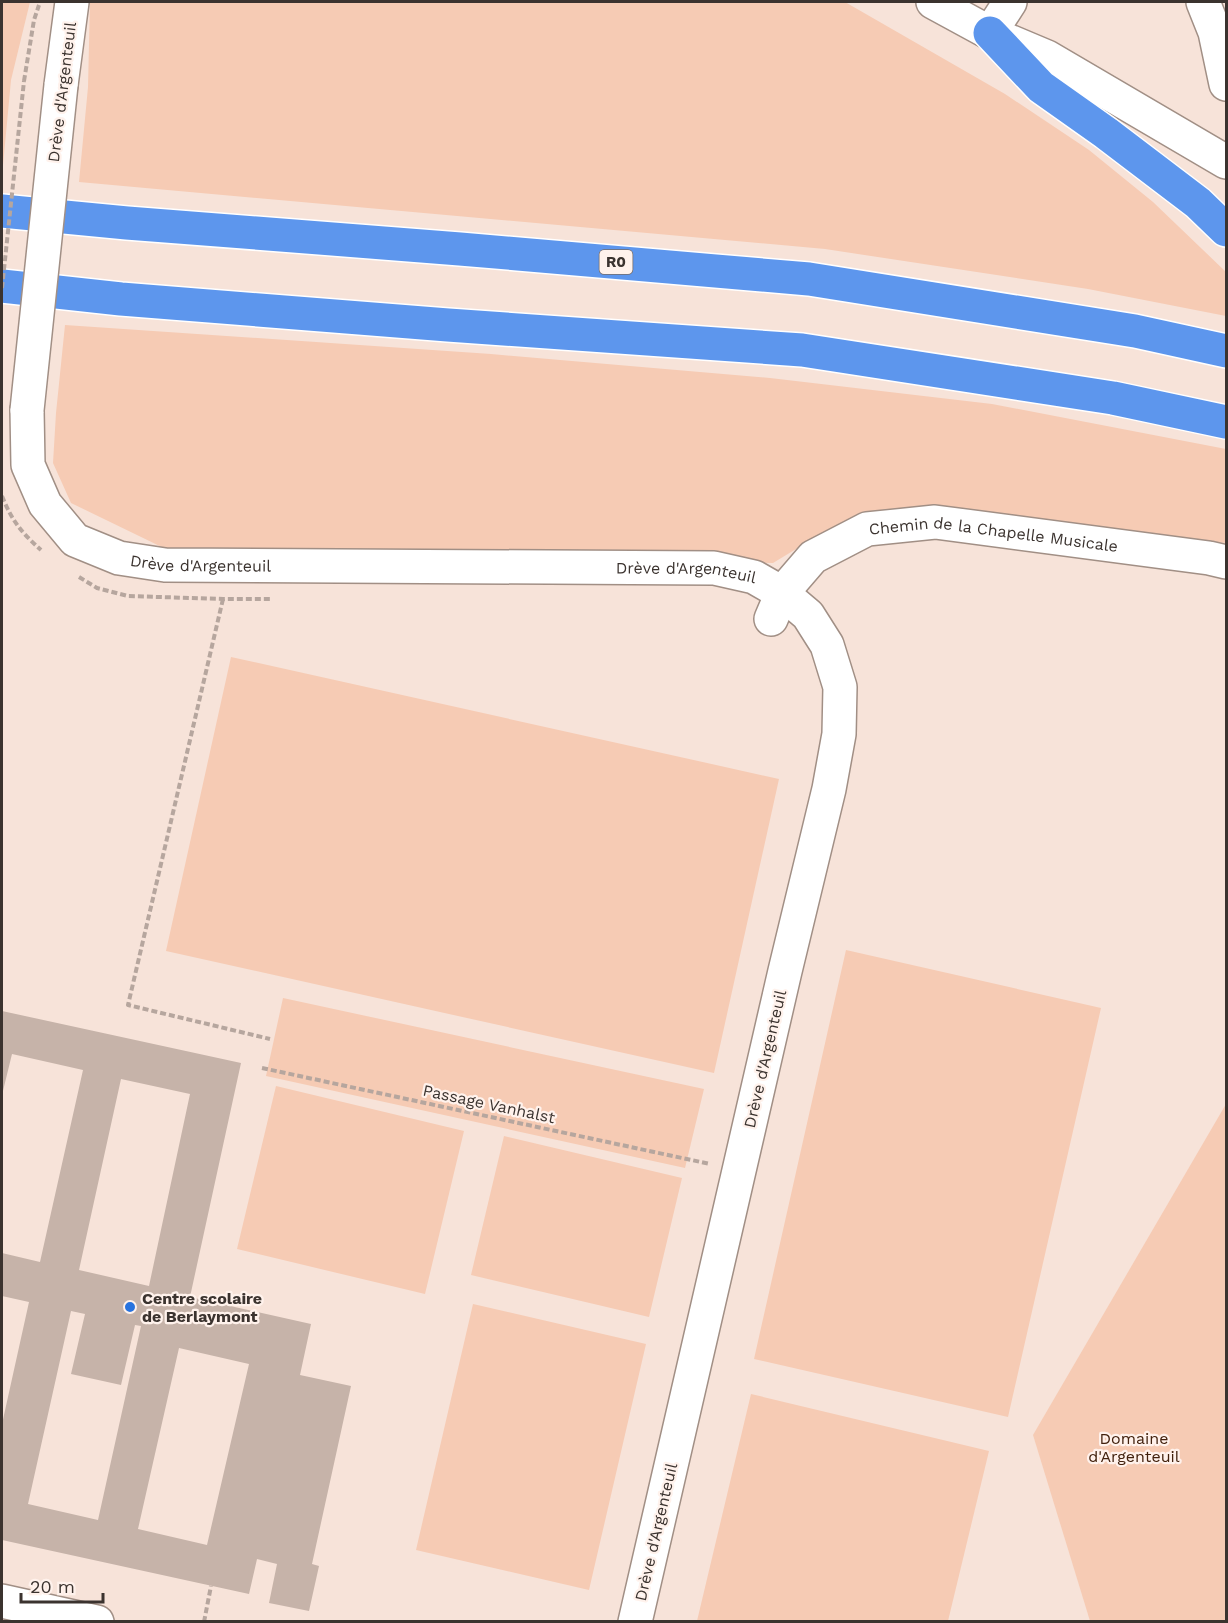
<svg xmlns="http://www.w3.org/2000/svg" width="1228" height="1623" viewBox="0 0 1228 1623" font-family="'Work Sans',sans-serif">
<style>
.green{fill:#f6cbb4}
.building{fill:#c6b3a9;fill-rule:evenodd}
.lines{fill:none;stroke-linecap:round;stroke-linejoin:round}
.minor-casing{stroke:#a18f85;stroke-width:36}
.highway-casing{stroke:#fff;stroke-width:36}
.path{stroke:#b6a69e;stroke-width:4;stroke-dasharray:6 3;stroke-linecap:butt}
.minor{stroke:#fff;stroke-width:33}
.highway{stroke:#5d96ed;stroke-width:33}
.minor-bridge-casing{stroke:#a18f85;stroke-width:36;stroke-linecap:butt}
.path-bridge{stroke:#b6a69e;stroke-width:4;stroke-dasharray:6 3;stroke-linecap:butt}
.minor-bridge{stroke:#fff;stroke-width:33}
.poi-dot{fill:#2873de;stroke:#fff2ec;stroke-width:2}
.labels{text-anchor:middle;dominant-baseline:central;stroke-width:4.5;stroke-linejoin:round;paint-order:stroke}
.shield{fill:#fff2ec;stroke:#766c68;stroke-width:1.5}
.shield-label{font-size:15px;font-weight:bold;fill:#3b332f}
.street-label{font-size:16px;fill:#3b332f;stroke:#fff2ec}
.poi-label{font-size:16px;font-weight:bold;fill:#3b332f;stroke:#fff2ec;text-anchor:start}
.park-label{font-size:16px;fill:#42210d;stroke:#fff2ec}
</style>
<rect width="100%" height="100%" fill="#f7e3d9"/>
<g class="green">
<polygon points="2,2 30,2 11,80 2,176"/>
<polygon points="90,2 845,2 1005,94 1089,150 1153,202 1226,272 1226,316 1088,289 825,249 79,182 88,87"/>
<polygon points="65,325 491,354 770,378 992,404 1226,449 1226,543 911,508 846,525 801,546 773,563 172,552 71,503 53,463 56,413"/>
<polygon points="231,657 779,779 714,1073 166,951"/>
<polygon points="846,950 1101,1008 1008,1417 754,1359"/>
<polygon points="283,998 704,1089 685,1168 266,1076"/>
<polygon points="276,1086 464,1131 425,1294 237,1249"/>
<polygon points="1226,1104 1226,1621 1090,1621 1033,1435"/>
<polygon points="504,1136 682,1178 649,1317 471,1275"/>
<polygon points="473,1304 646,1344 589,1590 416,1550"/>
<polygon points="751,1394 989,1451 948,1621 697,1621"/>
</g>
<path class="building" d="M2 1011 241 1063 190 1297 311 1324 300 1375 351 1386 312 1564 319 1566 309 1611 269 1603 277 1564 257 1559 249 1594 2 1540V1424L29 1302 2 1296V1253L40 1262 83 1070 12 1054 2 1095ZM121 1079 190 1094 149 1286 79 1270ZM71 1311 85 1314 71 1374 121 1385 135 1325 141 1326 98 1520 28 1504ZM179 1348 249 1364 207 1545 138 1529Z"/>
<g class="lines">
<defs>
<g id="minor">
<polyline points="933,2 990,33 1047,57 1226,162"/>
<polyline points="1203,2 1215,32 1226,84"/>
<polyline points="990,33 1010,2"/>
<polyline points="61,85 72,2"/>
<path id="s1" d="M27 410 28 465 45 504 75 540 119 558 165 565 714 568 754 577 782 593 808 615 827 645 840 687 839 734 829 789 785 971 635 1622"/>
<path id="s2" d="M771 619 782 593 813 557 867 529 935 522 1209 558 1226 562"/>
<polyline points="2,1601 97,1622"/>
</g>
<g id="highway">
<polyline points="990,33 1041,87 1106,133 1198,203 1226,230"/>
<polyline points="2,211 127,223 460,249 809,279 1135,331 1226,351"/>
<polyline points="2,286 121,299 448,325 802,350 1113,398 1226,422"/>
</g>
</defs>
<use href="#minor" class="minor-casing"/>
<use href="#highway" class="highway-casing"/>
<g class="path">
<polyline points="24,81 34,20 39,5"/>
<path d="M2 496C12 521 21 532 41 550"/>
<polyline points="79,577 97,588 128,596 223,599 271,599"/>
<polyline points="223,599 128,1005 270,1039"/>
<polyline points="262,1068 710,1164"/>
<polyline points="204,1622 211,1586"/>
</g>
<use href="#minor" class="minor"/>
<use href="#highway" class="highway"/>
<defs>
<polyline id="minor-bridge" points="27,410 61,85"/>
</defs>
<use href="#minor-bridge" class="minor-bridge-casing"/>
<polyline class="path-bridge" points="2,288 24,81"/>
<use href="#minor-bridge" class="minor-bridge"/>
</g>
<circle class="poi-dot" cx="130" cy="1307" r="6"/>
<g class="labels">
<rect class="shield" x="599.5" y="250" width="33" height="24" rx="4.5"/>
<g class="shield-label">
<text x="616" y="262">R0</text>
</g>
<g class="street-label">
<text transform="translate(62 92) rotate(-83)">Drève d'Argenteuil</text>
<text stroke="none"><textPath href="#s2" startOffset="264">Chemin de la Chapelle Musicale</textPath></text>
<text stroke="none"><textPath href="#s1" startOffset="274">Drève d'Argenteuil</textPath></text>
<text stroke="none"><textPath href="#s1" startOffset="760">Drève d'Argenteuil</textPath></text>
<text transform="translate(765 1059) rotate(-77)">Drève d'Argenteuil</text>
<text transform="translate(489 1104) rotate(12)">Passage Vanhalst</text>
<text transform="translate(656 1532) rotate(-77)">Drève d'Argenteuil</text>
</g>
<g class="poi-label">
<text x="142" y="1298">Centre scolaire<tspan x="142" dy="18">de Berlaymont</tspan></text>
</g>
<g class="park-label">
<text x="1134" y="1438">Domaine<tspan x="1134" dy="18">d'Argenteuil</tspan></text>
</g>
</g>
<rect width="1228" height="1623" fill="none" stroke="#3b332f" stroke-width="6"/>
<path d="M21 1593v9h82v-9" fill="none" stroke="#3b332f" stroke-width="3"/>
<text x="30" y="1593" font-size="18" fill="#3b332f" stroke="#fff2ec" stroke-width="4.5" paint-order="stroke">20 m</text>
</svg>
